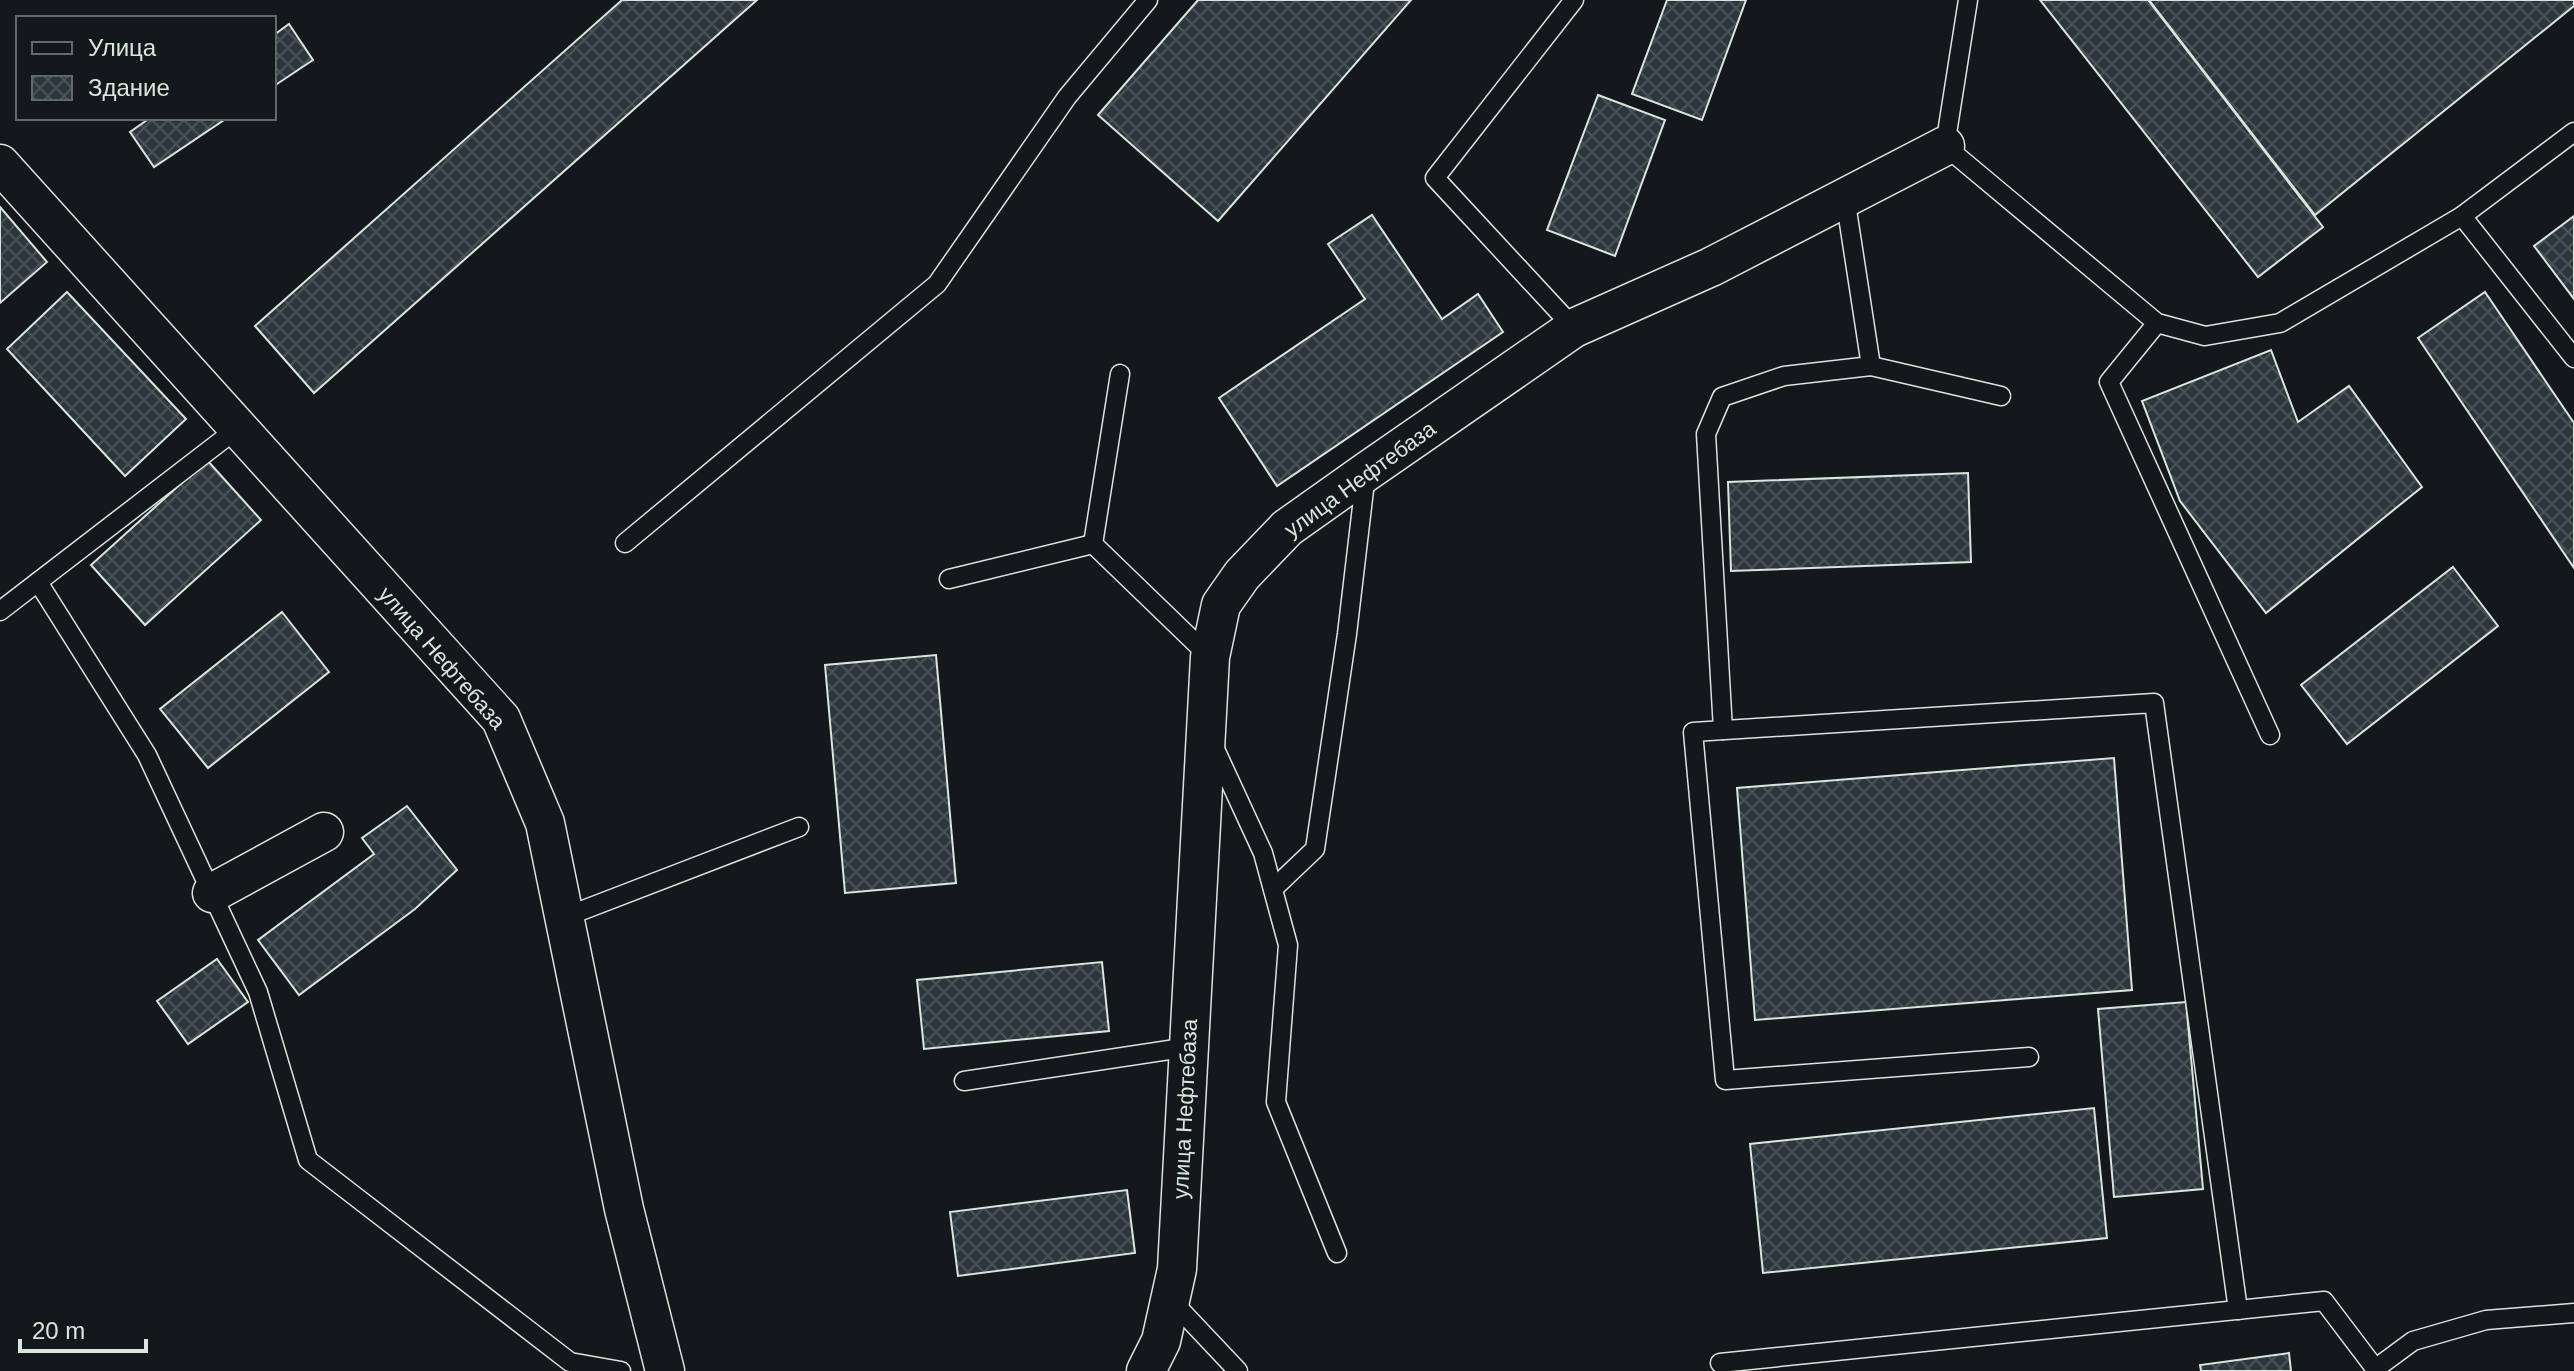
<svg xmlns="http://www.w3.org/2000/svg" width="2574" height="1371" viewBox="0 0 2574 1371" font-family="Helvetica,sans-serif">
<style>
.building{fill:url(#building-cross-hatch);stroke:#d8e6dc;stroke-width:2}
.lines{fill:none;stroke-linecap:round;stroke-linejoin:round}
.lane-casing{stroke:#d8e6dc;stroke-width:21}
.street-casing{stroke:#d8e6dc;stroke-width:41}
.lane{stroke:#14181c;stroke-width:18}
.street{stroke:#14181c;stroke-width:38}
.labels{text-anchor:middle;dominant-baseline:central;stroke-width:6;stroke-linejoin:round;paint-order:stroke}
.street-label{font-size:22px;fill:#d8e6dc;stroke:#14181c}
</style>
<defs>
<pattern id="building-cross-hatch" width="8" height="8" patternUnits="userSpaceOnUse" patternTransform="scale(2)"><rect width="8" height="8" fill="#2c363c"/><path d="M0 0l8 8M0 8l8-8" fill="none" stroke="#4a5358"/></pattern>
</defs>
<rect width="100%" height="100%" fill="#14181c"/>
<g class="building">
<polygon points="622,0 757,0 314,393 255,326"/>
<polygon points="1198,0 1411,0 1218,221 1098,115"/>
<polygon points="1667,0 1746,0 1702,120 1632,94"/>
<polygon points="2040,0 2148,0 2323,227 2258,277"/>
<polygon points="2149,0 2574,0 2574,6 2315,215"/>
<polygon points="289,24 313,60 274,86 274,35"/>
<polygon points="1598,95 1665,120 1615,256 1547,230"/>
<polygon points="150,118 227,118 154,167 130,132"/>
<polygon points="0,207 47,262 0,303"/>
<polygon points="1372,215 1442,319 1478,294 1503,332 1277,486 1219,398 1365,299 1328,244"/>
<polygon points="2574,216 2574,299 2534,246"/>
<polygon points="67,292 186,419 125,476 7,349"/>
<polygon points="2485,292 2574,423 2574,568 2418,338"/>
<polygon points="2271,350 2298,422 2349,386 2422,487 2266,613 2180,501 2142,401"/>
<polygon points="207,460 261,520 145,625 91,565"/>
<polygon points="1968,473 1971,562 1731,571 1728,482"/>
<polygon points="2453,567 2498,626 2347,744 2301,685"/>
<polygon points="282,612 329,672 208,768 160,709"/>
<polygon points="936,655 956,883 845,893 825,665"/>
<polygon points="2114,758 2132,990 1755,1020 1737,788"/>
<polygon points="407,806 457,870 415,909 299,995 258,940 374,854 362,838"/>
<polygon points="217,959 248,1002 188,1044 157,1001"/>
<polygon points="1102,962 1109,1031 924,1049 917,980"/>
<polygon points="2186,1002 2203,1189 2114,1197 2098,1009"/>
<polygon points="2094,1108 2107,1238 1763,1273 1750,1144"/>
<polygon points="1127,1190 1135,1253 958,1276 950,1212"/>
<polygon points="2289,1353 2291,1371 2201,1371 2200,1365"/>
</g>
<g class="lines">
<defs>
<g id="lane">
<polyline points="1574,0 1435,178 1574,328"/>
<polyline points="1968,0 1945,146 2157,323 2205,336 2280,323 2462,216 2574,358"/>
<polyline points="2462,216 2574,132"/>
<polyline points="2157,323 2109,382 2270,735"/>
<polyline points="1871,366 2001,396"/>
<polyline points="625,543 937,284 1067,97 1148,0"/>
<polyline points="1093,544 1120,374"/>
<polyline points="949,579 1093,544 1210,657"/>
<polyline points="38,582 147,755 258,992 308,1160 570,1362 621,1371"/>
<polyline points="0,611 238,428"/>
<polyline points="1723,730 1706,434 1722,397 1784,376 1871,366 1845,197"/>
<polyline points="1214,747 1263,853 1288,945 1276,1102 1337,1253"/>
<polyline points="1273,889 1315,849 1347,634 1366,473"/>
<polyline points="565,917 799,827"/>
<polyline points="2029,1057 1725,1080 1693,732 2154,703 2238,1310"/>
<polyline points="964,1081 1189,1047"/>
<polyline points="1171,1300 1238,1371"/>
<polyline points="1720,1363 2324,1301 2377,1371"/>
<polyline points="2375,1369 2413,1341 2486,1320 2574,1313"/>
</g>
<g id="street">
<polyline points="0,164 501,719 545,823 624,1209 665,1371"/>
<polyline points="212,893 324,832"/>
<polyline points="1146,1371 1161,1341 1177,1269 1210,657 1221,605 1242,575 1287,528 1366,472 1574,328 1711,267 1945,146"/>
</g>
</defs>
<use href="#lane" class="lane-casing"/>
<use href="#street" class="street-casing"/>
<use href="#lane" class="lane"/>
<use href="#street" class="street"/>
</g>
<g class="labels">
<g class="street-label">
<text transform="translate(1360 479) rotate(-36)">улица Нефтебаза</text>
<text transform="translate(442 658) rotate(49)">улица Нефтебаза</text>
<text transform="translate(1185 1109) rotate(-87)">улица Нефтебаза</text>
</g>
</g>
<rect x="16" y="16" width="260" height="104" fill="#14181c" stroke="#626a69" stroke-width="2"/>
<rect x="32" y="42" width="40" height="12" fill="#14181c" stroke="#626a69" stroke-width="2"/>
<text x="88" y="56" font-size="24" fill="#d8e6dc">Улица</text>
<rect x="32" y="76" width="40" height="24" fill="url(#building-cross-hatch)" stroke="#626a69" stroke-width="2"/>
<text x="88" y="96" font-size="24" fill="#d8e6dc">Здание</text>
<path d="M20 1339v12h126v-12" fill="none" stroke="#d8e6dc" stroke-width="4"/>
<text x="32" y="1339" font-size="24" fill="#d8e6dc" stroke="#14181c" stroke-width="6" paint-order="stroke">20 m</text>
</svg>
